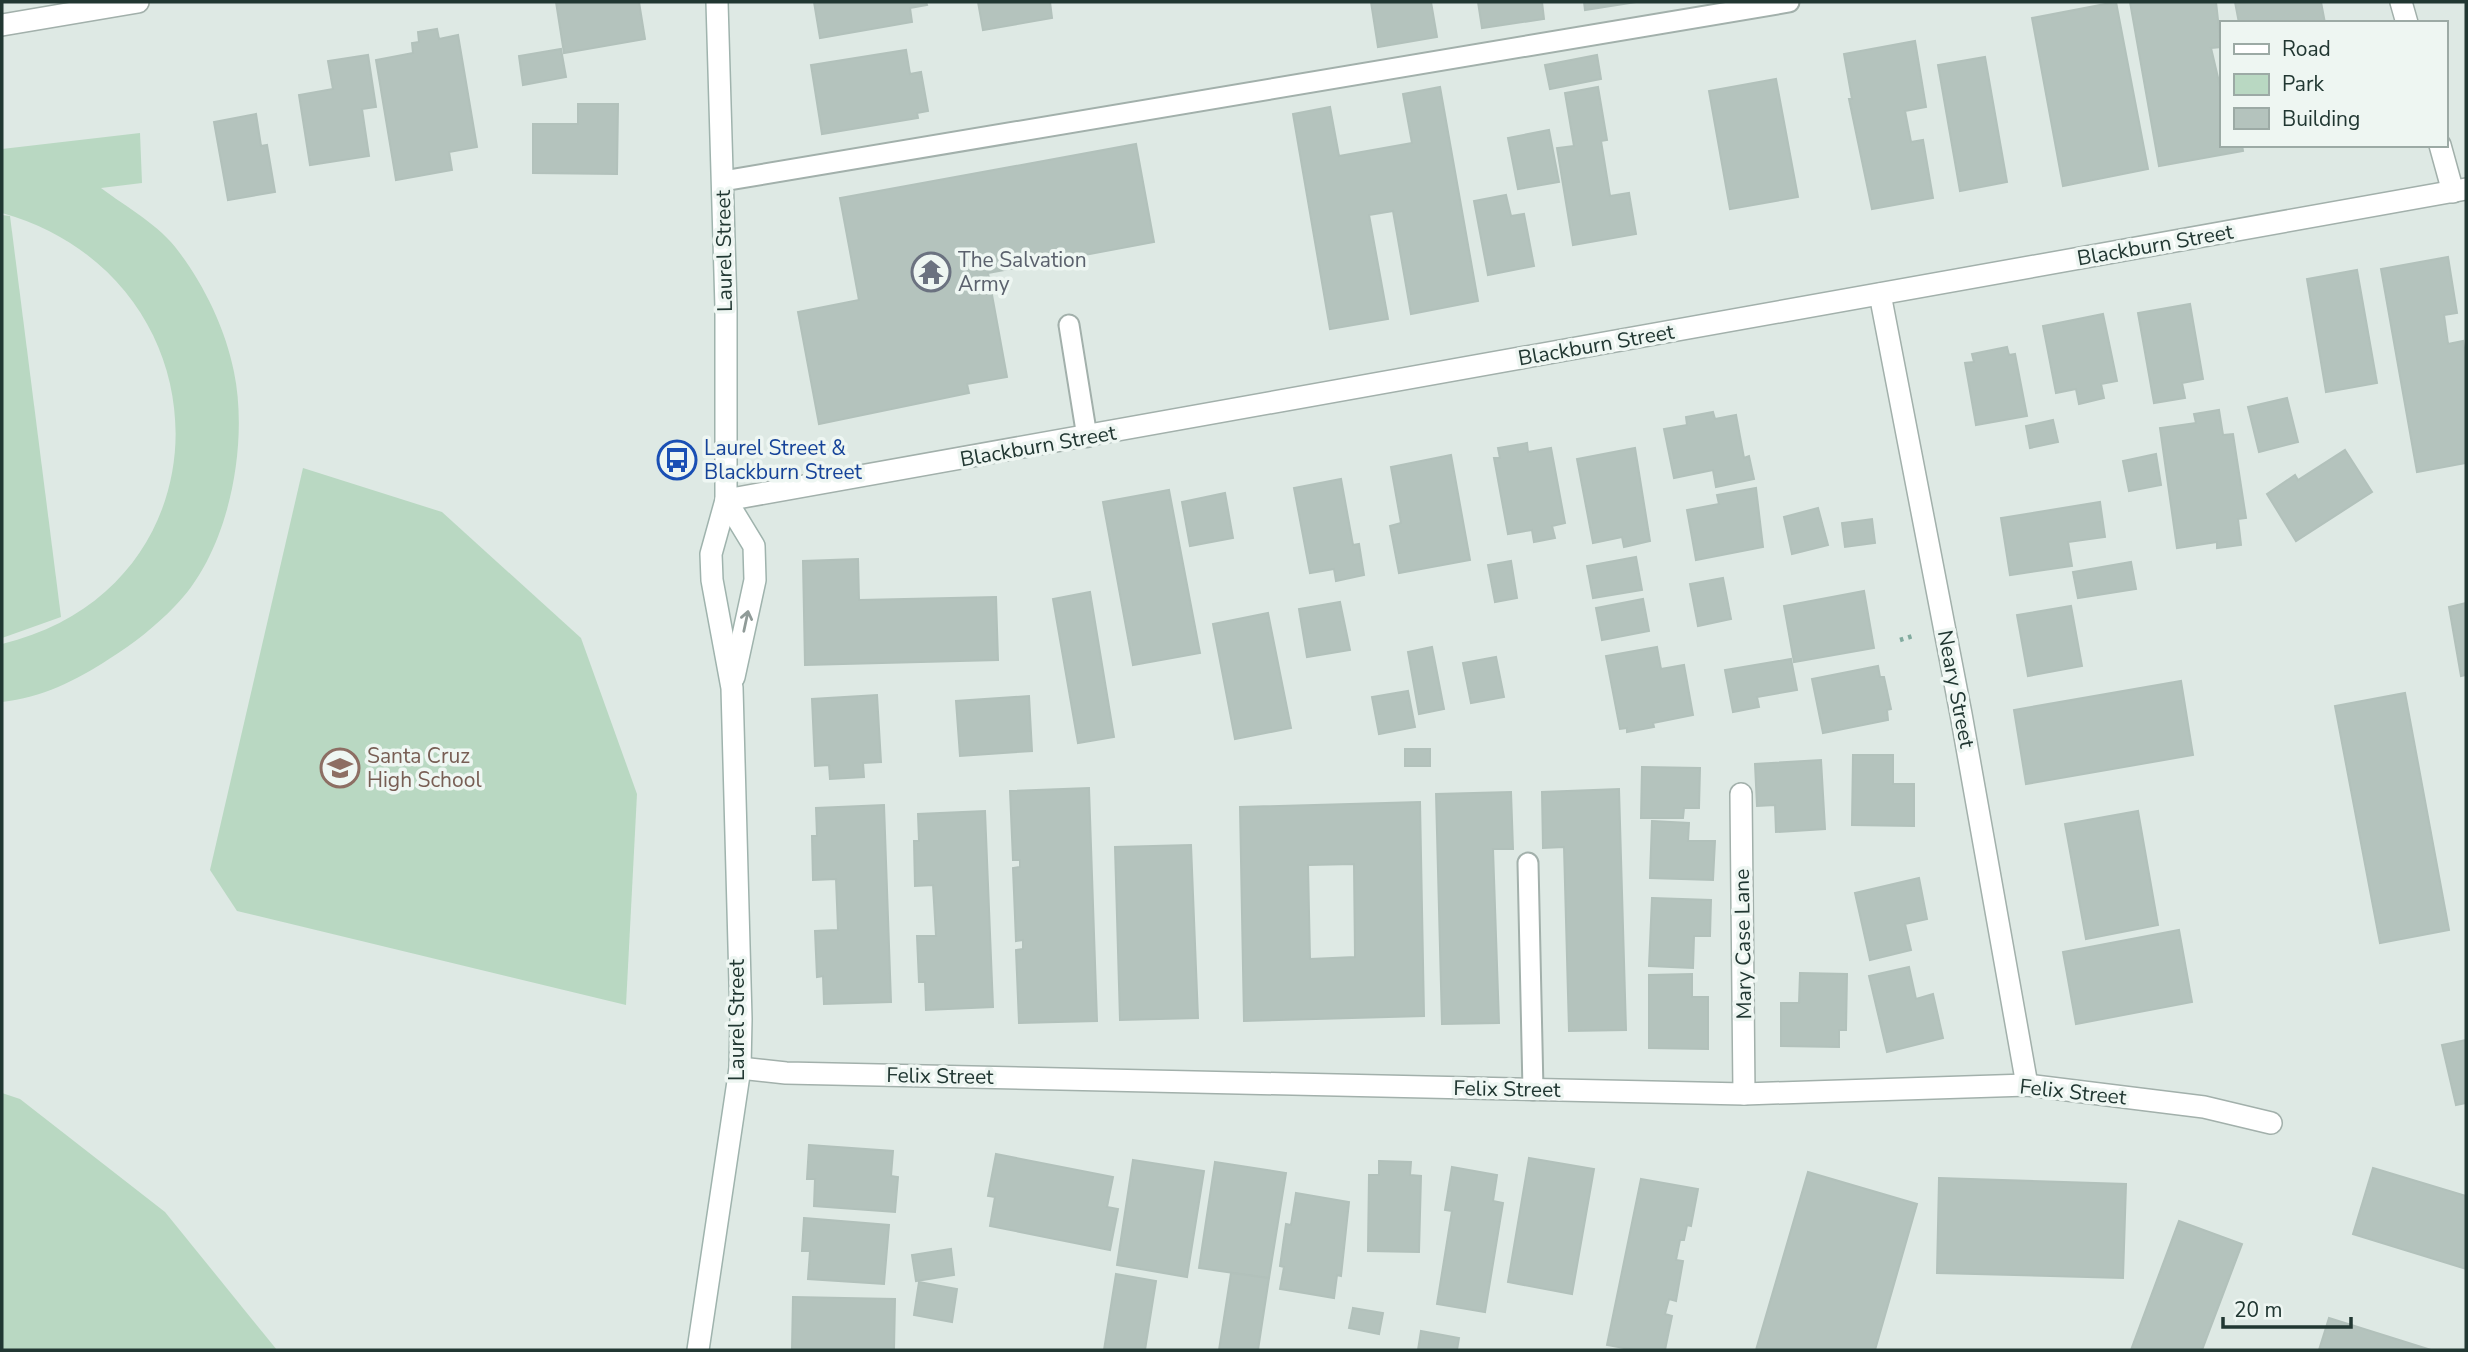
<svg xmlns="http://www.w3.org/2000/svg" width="2468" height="1352" viewBox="0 0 2468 1352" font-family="'Nunito Sans',sans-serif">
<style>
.green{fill:#b9d8c2}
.building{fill:#b4c3bd;stroke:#b2c1bb;stroke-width:2;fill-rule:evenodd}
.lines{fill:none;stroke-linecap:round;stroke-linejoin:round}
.lane-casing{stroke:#a2b0ab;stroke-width:23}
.street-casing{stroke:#a2b0ab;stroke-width:24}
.secondary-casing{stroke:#9fb3ad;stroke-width:24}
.path{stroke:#81aa9e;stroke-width:4.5;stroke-dasharray:3.5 5;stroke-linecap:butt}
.lane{stroke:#fff;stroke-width:19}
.street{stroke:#fff;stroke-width:21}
.secondary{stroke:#fff;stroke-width:21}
.oneway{stroke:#909b98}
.labels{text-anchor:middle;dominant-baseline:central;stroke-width:7;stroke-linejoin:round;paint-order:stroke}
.street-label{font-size:21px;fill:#213732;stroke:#eef6f2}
.worship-label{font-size:21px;fill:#5b616d;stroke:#eef6f2;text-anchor:start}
.transit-label{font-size:21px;fill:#164399;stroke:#eef6f2;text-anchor:start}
.education-label{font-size:21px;fill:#785e54;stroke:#eef6f2;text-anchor:start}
</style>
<rect width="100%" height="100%" fill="#dee9e4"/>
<g class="green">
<path d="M140 133 142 183 101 188C126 207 160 225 179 252 204 285 226 330 234 372 249 445 229 552 175 606 156 626 133 644 109 659 77 680 41 698 2 702V644C237 587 230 277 2 213V149Z"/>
<polygon points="2,215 10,216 61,617 2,638"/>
<polygon points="303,468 442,512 581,638 637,794 626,1005 237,911 210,870"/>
<polygon points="2,1093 20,1099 165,1212 277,1350 2,1350"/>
</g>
<g class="building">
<polygon points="556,2 639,2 645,39 564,53"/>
<polygon points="814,2 926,2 927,5 910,8 912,22 820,38"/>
<polygon points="978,2 1050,2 1052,18 983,30"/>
<polygon points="1371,2 1431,2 1437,37 1378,47"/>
<polygon points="1478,2 1542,2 1544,19 1482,28"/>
<polygon points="1584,2 1636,2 1585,10"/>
<polygon points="2116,2 2148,169 2063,186 2032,18"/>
<polygon points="2130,2 2216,2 2221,47 2211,48 2221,90 2221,145 2242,145 2243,151 2159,166"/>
<polygon points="2235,2 2321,2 2325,23 2239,23"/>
<polygon points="437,29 439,39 458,35 477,147 449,152 452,170 396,180 376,60 413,53 412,43 419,42 418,32"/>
<polygon points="1915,41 1926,107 1905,111 1911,142 1923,140 1933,198 1872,209 1849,99 1852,99 1844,54"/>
<polygon points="561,49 566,77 523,85 519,56"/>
<polygon points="906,50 910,74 921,72 928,111 917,113 918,118 822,134 811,65"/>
<polygon points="368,55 376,107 362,109 369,156 310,165 299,95 333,89 328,61"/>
<polygon points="1597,55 1601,79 1550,89 1545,65"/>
<polygon points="1985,57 2007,182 1960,191 1938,65"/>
<polygon points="1776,79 1798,197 1730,209 1709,91"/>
<polygon points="1440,87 1478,301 1411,314 1393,211 1369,215 1388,319 1330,329 1293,114 1330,107 1339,156 1412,143 1403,94"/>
<polygon points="1598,87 1607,140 1601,141 1610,196 1629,193 1636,234 1573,245 1557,148 1574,146 1565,93"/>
<polygon points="578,104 618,104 617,174 533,173 533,124 578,124"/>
<polygon points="256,114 261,146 267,145 275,192 228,200 214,122"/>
<polygon points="1549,130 1559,182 1518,189 1508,138"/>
<polygon points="1136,144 1154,242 988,273 1007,377 967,384 969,393 819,424 798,312 859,300 840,198"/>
<polygon points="1506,195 1511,216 1524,214 1534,266 1488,275 1474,201"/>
<polygon points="2448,257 2457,313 2444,315 2448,344 2463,341 2466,361 2466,463 2417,472 2381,269"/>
<polygon points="2357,270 2377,383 2326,392 2307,279"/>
<polygon points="2190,304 2203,379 2182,383 2185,398 2154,403 2138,313"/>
<polygon points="2103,314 2117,381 2101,384 2104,398 2079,404 2076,389 2056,393 2043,326"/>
<polygon points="2007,347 2009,355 2015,354 2027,416 1976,425 1965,363 1974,362 1972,354"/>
<polygon points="2287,398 2298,442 2259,452 2248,407"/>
<polygon points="2219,410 2223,435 2233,434 2246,518 2238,519 2241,545 2217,548 2217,542 2177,548 2160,428 2196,423 2194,414"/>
<polygon points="1713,412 1715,419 1736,415 1744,458 1749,456 1754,479 1716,487 1713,470 1674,478 1664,429 1687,425 1686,417"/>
<polygon points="2053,420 2058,442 2030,448 2026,426"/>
<polygon points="1527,443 1528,452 1551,448 1565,523 1552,526 1555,538 1534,542 1532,530 1508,534 1494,458 1500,458 1498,448"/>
<polygon points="1635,448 1650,541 1624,547 1622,537 1593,543 1577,459"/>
<polygon points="2345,450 2372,492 2296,541 2267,494 2295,475 2298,480"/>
<polygon points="2156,454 2161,485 2129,491 2123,461"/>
<polygon points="1451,455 1470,560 1399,573 1390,526 1401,523 1391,467"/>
<polygon points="1341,479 1353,545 1359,544 1364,575 1336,581 1334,569 1310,573 1294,488"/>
<polygon points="1756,488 1763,547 1696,560 1687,510 1719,504 1717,495"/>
<polygon points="1169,490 1200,653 1133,665 1103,502"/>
<polygon points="1225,493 1233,538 1190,546 1182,502"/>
<polygon points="2100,502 2105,537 2068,542 2072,566 2010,575 2001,518"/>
<polygon points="1818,508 1828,545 1792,554 1784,517"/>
<polygon points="1872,519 1875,543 1845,547 1842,523"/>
<polygon points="1636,557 1642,590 1593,598 1587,566"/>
<polygon points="858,559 859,600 996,597 998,660 805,665 803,561"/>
<polygon points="1511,561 1517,598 1495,602 1488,565"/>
<polygon points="2131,562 2136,589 2078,598 2073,572"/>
<polygon points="1723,578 1731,619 1698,626 1690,584"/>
<polygon points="1864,591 1874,648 1794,662 1784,606"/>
<polygon points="1090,592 1114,737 1078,743 1053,599"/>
<polygon points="1643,599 1649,631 1602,640 1596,608"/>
<polygon points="1340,602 1350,650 1307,657 1299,609"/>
<polygon points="2466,603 2466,675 2461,676 2449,607"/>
<polygon points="2071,606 2082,666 2028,676 2017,615"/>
<polygon points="1268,613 1291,728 1235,739 1213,624"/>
<polygon points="1432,647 1444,709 1419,714 1408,652"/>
<polygon points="1657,647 1661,669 1684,665 1693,715 1653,723 1654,727 1627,732 1627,728 1620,729 1606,656"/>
<polygon points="1496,657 1504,697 1471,703 1463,663"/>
<polygon points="1791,659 1797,690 1757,697 1759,707 1733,712 1725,670"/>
<polygon points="1878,666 1880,677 1884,677 1891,709 1887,710 1888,720 1823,733 1812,679"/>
<polygon points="2181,681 2193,755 2026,784 2014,710"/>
<polygon points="1408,691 1415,727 1379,734 1372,697"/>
<polygon points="2405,693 2449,930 2380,943 2335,706"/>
<polygon points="877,695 881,762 863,763 864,777 830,779 829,765 815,766 812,699"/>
<polygon points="1029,696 1032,751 960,756 956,701"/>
<rect x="1405" y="749" width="25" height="17"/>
<polygon points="1853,755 1893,755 1893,784 1914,784 1914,826 1852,825"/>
<polygon points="1821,760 1825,829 1776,832 1775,805 1757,806 1755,764"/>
<polygon points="1642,767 1700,768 1699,808 1684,808 1683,818 1641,818"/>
<polygon points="1089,788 1097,1021 1019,1023 1016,950 1023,949 1023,940 1016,941 1013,868 1020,867 1020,860 1013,860 1010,791"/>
<polygon points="1619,789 1626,1030 1569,1031 1564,847 1543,848 1542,792"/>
<polygon points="1511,792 1513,849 1493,849 1499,1023 1442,1024 1436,794"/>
<path d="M1420 802 1424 1016 1244 1021 1240 807ZM1354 864 1355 957 1310 959 1308 865Z"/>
<polygon points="884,805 891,1002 824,1004 823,976 817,977 815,931 838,930 836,879 813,880 812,836 817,836 816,808"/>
<polygon points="985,811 993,1007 926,1010 925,982 919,982 917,936 936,936 933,885 915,886 914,841 919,841 918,814"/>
<polygon points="2138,811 2158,925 2086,939 2065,824"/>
<polygon points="1652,821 1689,823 1688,841 1715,841 1713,880 1650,878"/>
<polygon points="1191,845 1198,1018 1120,1020 1115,847"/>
<polygon points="1919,878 1927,919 1905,924 1911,950 1870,960 1855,893"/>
<polygon points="1652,898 1711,900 1710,936 1694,936 1693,968 1649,966"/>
<polygon points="2179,930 2192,1002 2076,1024 2063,952"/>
<polygon points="1909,967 1916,999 1933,994 1943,1038 1887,1052 1869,976"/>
<polygon points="1800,973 1847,974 1846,1030 1839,1030 1839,1047 1781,1046 1781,1003 1799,1003"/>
<polygon points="1692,974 1692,997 1708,997 1708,1049 1649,1048 1649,975"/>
<polygon points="2466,1040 2466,1103 2456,1105 2442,1045"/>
<polygon points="809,1145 893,1151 891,1176 898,1177 895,1212 814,1206 815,1179 807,1179"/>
<polygon points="996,1154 1113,1177 1107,1207 1118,1209 1110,1250 990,1226 995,1197 988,1196"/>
<polygon points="1529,1158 1594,1169 1572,1294 1508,1282"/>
<polygon points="1133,1160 1204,1171 1187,1277 1117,1265"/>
<polygon points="1379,1161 1411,1162 1410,1175 1421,1176 1419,1252 1368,1251 1369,1175 1379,1175"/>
<polygon points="1215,1162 1286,1173 1269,1278 1199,1268"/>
<polygon points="1452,1167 1497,1175 1493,1201 1503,1203 1485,1312 1437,1304 1452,1211 1445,1210"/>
<polygon points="2373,1168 2466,1196 2466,1269 2353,1234"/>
<polygon points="1808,1172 1917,1204 1875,1350 1756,1350"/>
<polygon points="1939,1178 2126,1184 2123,1278 1937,1273"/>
<polygon points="1641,1179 1698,1189 1691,1226 1687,1225 1684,1240 1680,1240 1676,1260 1683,1261 1676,1301 1669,1299 1665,1314 1672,1316 1665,1350 1635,1350 1607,1345"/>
<polygon points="1296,1193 1349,1202 1341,1276 1337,1275 1334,1298 1280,1289 1284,1267 1280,1266 1286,1224 1291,1225"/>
<polygon points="804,1218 889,1225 884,1284 808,1279 810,1251 802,1251"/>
<polygon points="2179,1221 2242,1244 2202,1350 2131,1350"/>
<polygon points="951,1249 954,1275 916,1281 912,1255"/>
<polygon points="1231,1273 1269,1278 1258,1350 1219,1350"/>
<polygon points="1116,1274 1156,1281 1145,1350 1104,1350"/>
<polygon points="919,1282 957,1289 952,1322 914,1315"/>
<polygon points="793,1297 895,1299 894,1350 792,1350"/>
<polygon points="1353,1308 1383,1313 1379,1334 1349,1328"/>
<polygon points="2329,1318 2431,1350 2319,1350"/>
<polygon points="1421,1331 1459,1338 1457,1350 1418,1350"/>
</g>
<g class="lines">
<defs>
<g id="lane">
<polyline points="723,181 1789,2"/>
<polyline points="1069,325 1087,437"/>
<polyline points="1528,863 1533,1090"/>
</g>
<g id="street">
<polyline points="2401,2 2407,23"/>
<polyline points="2,25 138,2"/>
<polyline points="2440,145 2453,192"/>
<polyline points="1880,294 1961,714 2027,1085"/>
<polyline points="726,500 2466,189"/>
<polyline points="1741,794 1744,1094"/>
<polyline points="740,1068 786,1073 1744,1094 2027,1085 2204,1107 2271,1123"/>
</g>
<g id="secondary">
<polyline points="726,500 754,546 755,580 734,677"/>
<polyline points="698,1350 740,1068 741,1019 732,688 712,580 711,554 726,500 726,308 717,2"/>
</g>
</defs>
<use href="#lane" class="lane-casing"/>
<use href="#street" class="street-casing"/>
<use href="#secondary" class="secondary-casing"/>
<polyline class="path" points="1900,640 1913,636"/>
<use href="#lane" class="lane"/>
<use href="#street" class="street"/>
<use href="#secondary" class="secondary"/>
</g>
<defs><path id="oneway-shaft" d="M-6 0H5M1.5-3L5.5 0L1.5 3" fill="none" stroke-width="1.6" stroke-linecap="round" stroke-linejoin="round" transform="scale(1.75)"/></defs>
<use class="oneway" href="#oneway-shaft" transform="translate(746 621) rotate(-78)"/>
<defs>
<symbol id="temple-ring" viewBox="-11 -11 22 22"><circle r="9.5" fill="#eef6f2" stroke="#6b7280" stroke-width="1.5"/><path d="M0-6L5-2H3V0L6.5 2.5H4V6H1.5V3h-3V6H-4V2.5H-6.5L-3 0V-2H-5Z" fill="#6b7280"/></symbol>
<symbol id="bus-ring" viewBox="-11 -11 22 22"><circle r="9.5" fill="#eef6f2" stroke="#1a4fb4" stroke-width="1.5"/><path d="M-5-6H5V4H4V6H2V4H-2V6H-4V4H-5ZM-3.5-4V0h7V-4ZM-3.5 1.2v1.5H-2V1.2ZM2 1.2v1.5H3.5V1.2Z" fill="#1a4fb4"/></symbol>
<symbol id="school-ring" viewBox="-11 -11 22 22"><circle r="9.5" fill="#eef6f2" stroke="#8d6e63" stroke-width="1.5"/><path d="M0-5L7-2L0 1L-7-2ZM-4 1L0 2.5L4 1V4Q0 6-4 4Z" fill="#8d6e63"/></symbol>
</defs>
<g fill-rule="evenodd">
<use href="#temple-ring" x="909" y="250" width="44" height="44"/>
<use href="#bus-ring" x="655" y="438" width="44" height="44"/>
<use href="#school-ring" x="318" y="746" width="44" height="44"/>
</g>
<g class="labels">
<g class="street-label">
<text transform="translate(2155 245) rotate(-10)">Blackburn Street</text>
<text transform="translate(724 251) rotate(-91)">Laurel Street</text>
<text transform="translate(1596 345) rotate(-10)">Blackburn Street</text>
<text transform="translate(1038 446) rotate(-10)">Blackburn Street</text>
<text transform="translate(1956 689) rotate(79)">Neary Street</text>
<text transform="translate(1743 944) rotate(-91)">Mary Case Lane</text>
<text transform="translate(737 1020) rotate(-90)">Laurel Street</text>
<text transform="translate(940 1076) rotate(1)">Felix Street</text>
<text transform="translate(1507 1089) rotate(1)">Felix Street</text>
<text transform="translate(2073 1092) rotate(6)">Felix Street</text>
</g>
<g class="worship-label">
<text x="958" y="260">The Salvation<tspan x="958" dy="24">Army</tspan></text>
</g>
<g class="transit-label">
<text x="704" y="448">Laurel Street &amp;<tspan x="704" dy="24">Blackburn Street</tspan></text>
</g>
<g class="education-label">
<text x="367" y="756">Santa Cruz<tspan x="367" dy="24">High School</tspan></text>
</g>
</g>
<rect width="2468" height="1352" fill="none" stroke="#213732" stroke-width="7"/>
<rect x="2220" y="21" width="228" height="126" fill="#eef6f2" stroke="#9caaa5" stroke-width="2"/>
<rect x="2234" y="44" width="35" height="10" fill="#ffffff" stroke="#9caaa5" stroke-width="2"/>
<text x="2282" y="56" font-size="21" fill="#213732">Road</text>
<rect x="2234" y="74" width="35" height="21" fill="#b9d8c2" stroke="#9caaa5" stroke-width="2"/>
<text x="2282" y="91" font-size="21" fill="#213732">Park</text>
<rect x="2234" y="108" width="35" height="21" fill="#b4c3bd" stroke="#9caaa5" stroke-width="2"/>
<text x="2282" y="126" font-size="21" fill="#213732">Building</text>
<path d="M2223 1317v10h128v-10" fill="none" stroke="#213732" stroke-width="3.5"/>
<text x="2234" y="1317" font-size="21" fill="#213732" stroke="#eef6f2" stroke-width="5" paint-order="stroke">20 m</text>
</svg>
